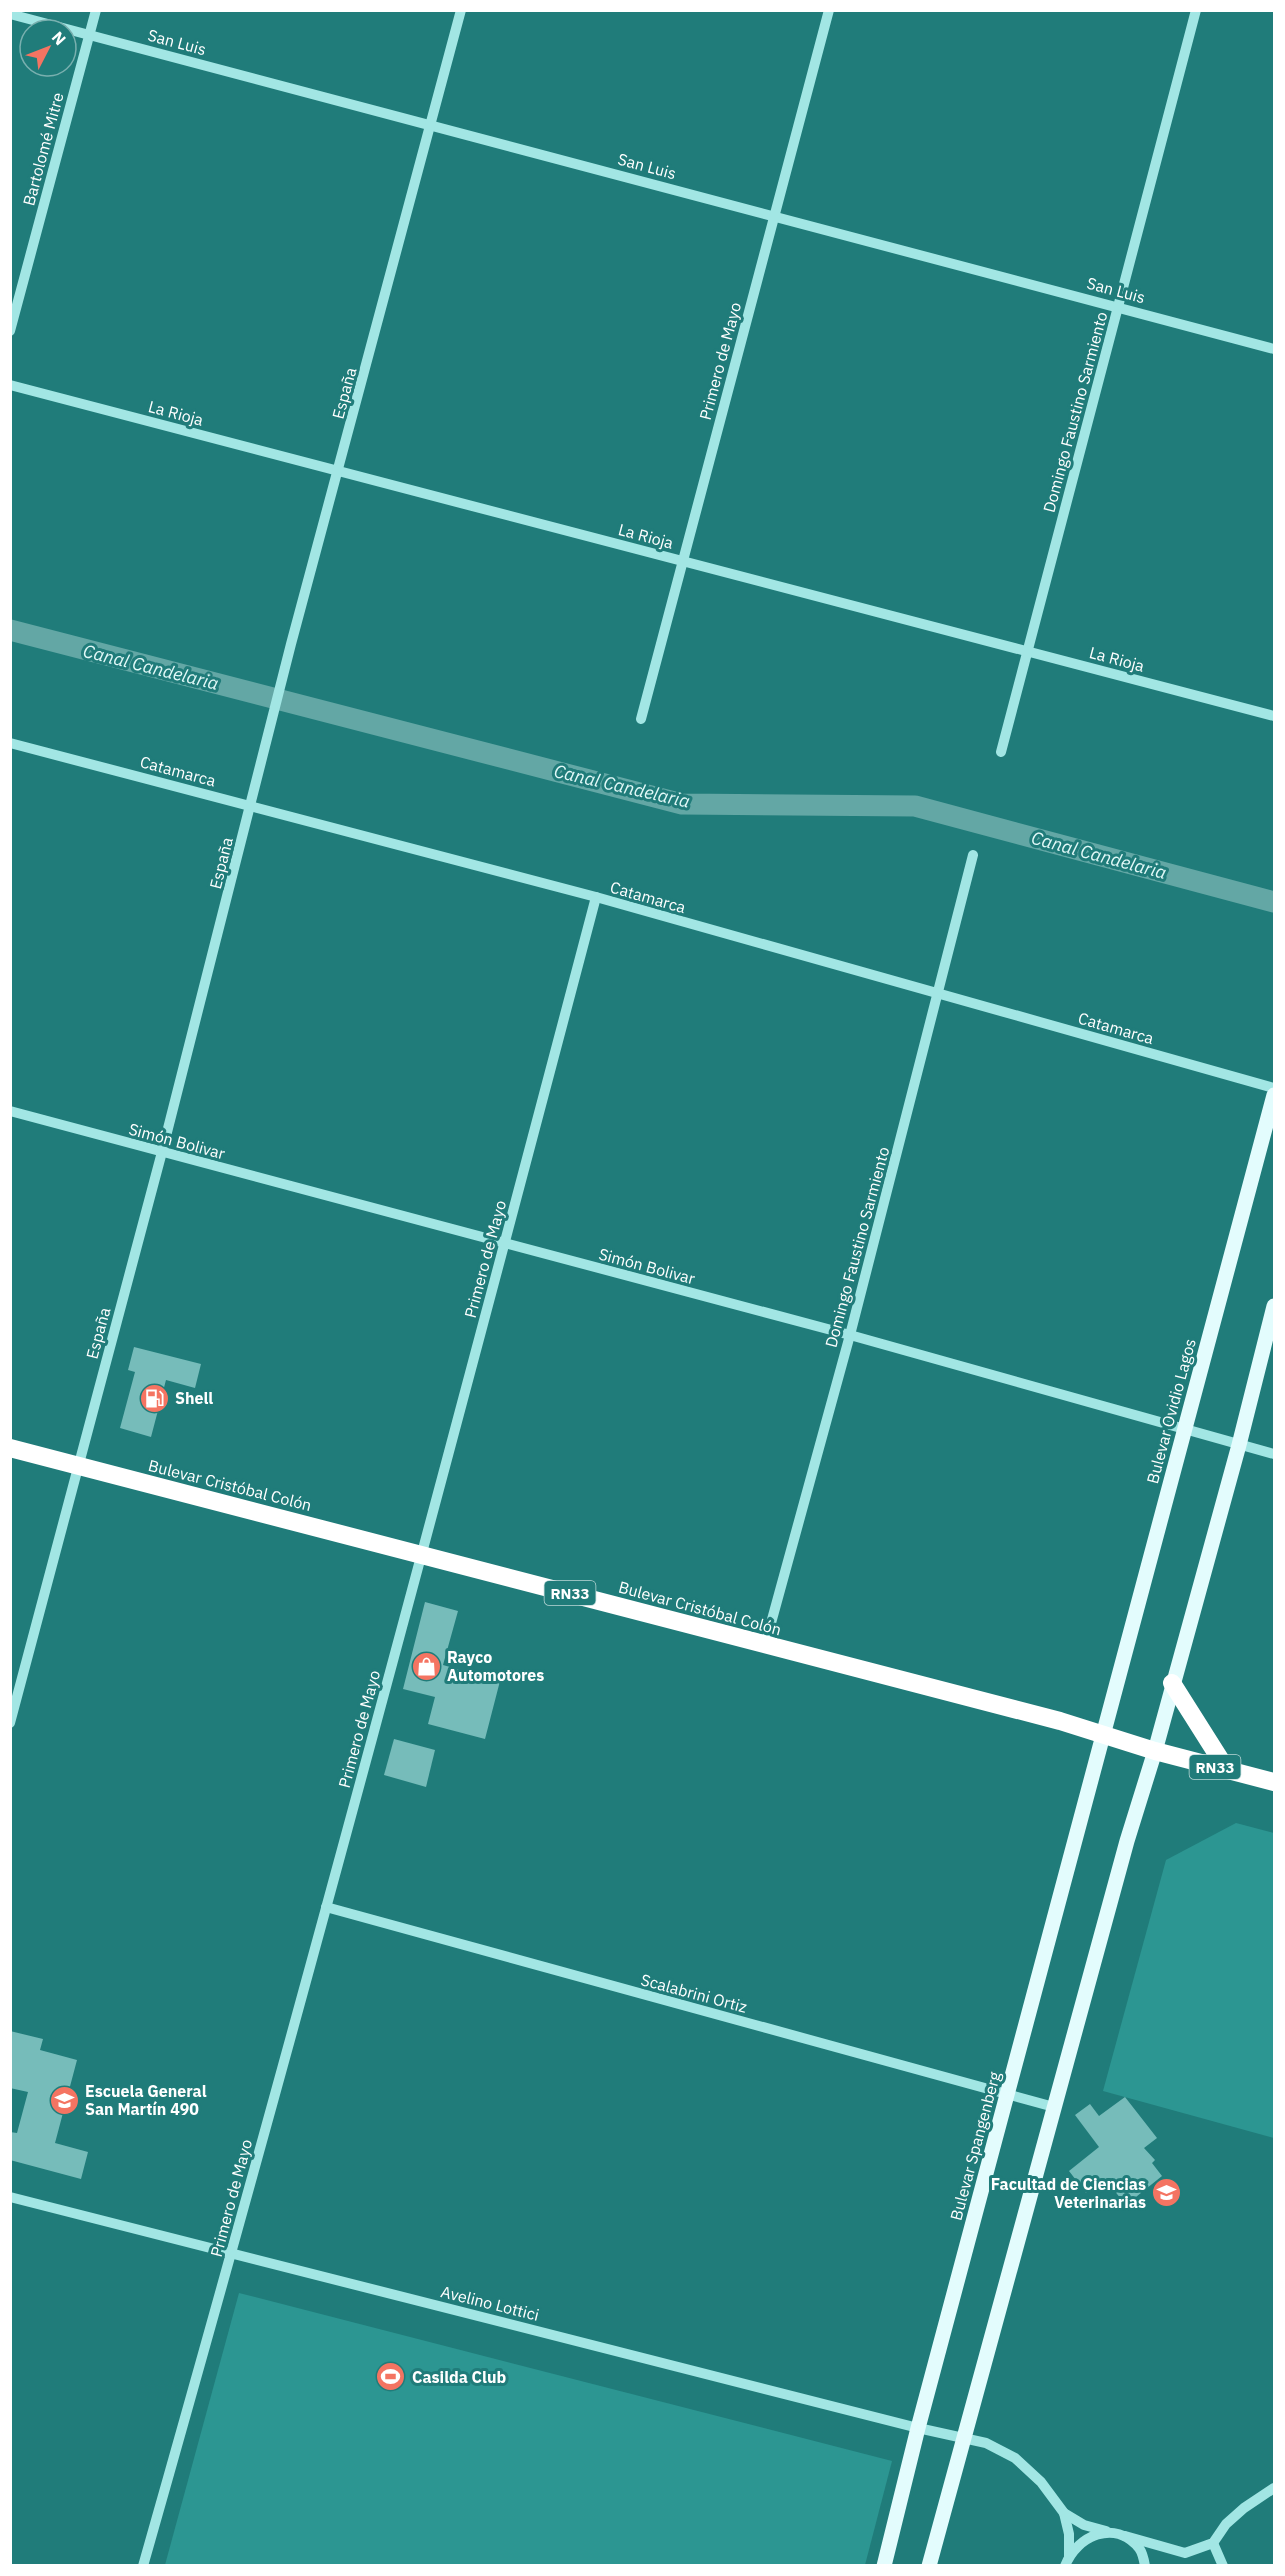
<svg xmlns="http://www.w3.org/2000/svg" width="1285" height="2576" viewBox="0 0 1285 2576" font-family="'IBM Plex Sans',sans-serif">
<style>
.green{fill:#2c9692}
.lines{fill:none;stroke-linecap:round;stroke-linejoin:round}
.canal{stroke:#63a7a5;stroke-width:21}
.building{fill:#76bcba}
.minor{stroke:#a2e6e4;stroke-width:10}
.major{stroke:#e3fcfd;stroke-width:15}
.highway{stroke:#fff;stroke-width:18}
.labels{text-anchor:middle;dominant-baseline:central;stroke-width:6;stroke-linejoin:round;paint-order:stroke}
.shield{fill:#207c7a;stroke:#bcd8d7;stroke-width:1.5}
.shield-label{font-size:15px;font-weight:bold;fill:#fff}
.street-label{font-size:16px;fill:#fff;stroke:#207c7a}
.poi-label{font-size:16px;font-weight:bold;fill:#fff;stroke:#207c7a;text-anchor:start}
.water-label{font-size:18px;font-style:italic;fill:#e2f9f8;stroke:#207c7a}
</style>
<rect width="100%" height="100%" fill="#207c7a"/>
<g class="green">
<polygon points="1236,1823 1274,1833 1274,2138 1103,2091 1166,1860"/>
<polygon points="239,2293 892,2461 865,2565 165,2565"/>
</g>
<g class="lines">
<polyline class="canal" points="10,630 682,804 915,806 1274,902"/>
</g>
<g class="building">
<polygon points="134,1347 201,1364 195,1388 166,1380 151,1437 120,1428 135,1372 128,1370"/>
<polygon points="425,1602 458,1611 443,1665 500,1681 485,1739 428,1724 435,1697 403,1689"/>
<polygon points="394,1739 435,1750 426,1787 384,1775"/>
<polygon points="10,2031 43,2039 40,2050 77,2060 55,2143 88,2152 81,2179 10,2160 10,2132 17,2133 28,2092 10,2088"/>
<polygon points="1125,2097 1157,2138 1144,2148 1155,2160 1152,2163 1162,2176 1126,2205 1104,2178 1086,2193 1069,2171 1099,2147 1075,2115 1090,2104 1099,2116"/>
</g>
<g class="lines">
<g class="minor">
<polyline points="10,14 1274,349"/>
<polyline points="10,331 96,10"/>
<polyline points="10,385 1274,716"/>
<polyline points="641,719 829,10"/>
<polyline points="10,743 596,897 1274,1088"/>
<polyline points="1001,752 1196,10"/>
<polyline points="10,1111 850,1335 1274,1454"/>
<polyline points="765,1645 850,1335 973,855"/>
<polyline points="10,1723 162,1152 291,644 461,10"/>
<polyline points="326,1907 1054,2107"/>
<polyline points="10,2197 918,2428 986,2443 1015,2458 1041,2482 1064,2513 1084,2525 1106,2531"/>
<polyline points="1064,2513 1069,2534 1069,2556"/>
<polyline points="1125,2536 1185,2553 1213,2543 1226,2524 1244,2508 1274,2488"/>
<polyline points="1213,2543 1223,2566"/>
<path d="M143 2566C301 2011 449 1455 596 897"/>
<path d="M1065 2566C1077 2535 1115 2519 1139 2548 1142 2552 1144 2560 1145 2566"/>
</g>
<g class="major">
<polyline points="884,2566 918,2428 1274,1095"/>
<polyline points="929,2566 1127,1841 1155,1751 1239,1445 1274,1306"/>
</g>
<g class="highway">
<polyline points="10,1448 1060,1721 1155,1751 1274,1782"/>
<polyline points="1172,1683 1227,1770"/>
</g>
</g>
<defs>
<symbol id="fuel-disc" viewBox="-11 -11 22 22"><circle r="9.5" fill="#f47462" stroke="#207c7a"/><path d="M-5.5-6h7V0h2V4h1.3V-2.5L3-4.5l.8-.8L6-3V5H2.5V1h-1V6h-7ZM-4.2-4.7v3.2H.2V-4.7Z" fill="#fff"/></symbol>
<symbol id="shop-disc" viewBox="-11 -11 22 22"><circle r="9.5" fill="#f47462" stroke="#207c7a"/><path d="M-5-2.5h2.3a2.7 3.5 0 0 1 5.4 0H5L5.5 6h-11ZM-1.5-2.5h3a1.5 2.3 0 0 0-3 0Z" fill="#fff"/></symbol>
<symbol id="school-disc" viewBox="-11 -11 22 22"><circle r="9.5" fill="#f47462" stroke="#207c7a"/><path d="M0-5L7-2L0 1L-7-2ZM-4 1L0 2.5L4 1V4Q0 6-4 4Z" fill="#fff"/></symbol>
<symbol id="university-disc" viewBox="-11 -11 22 22"><circle r="9.5" fill="#f47462" stroke="#207c7a"/><path d="M0-5L7-2L0 1L-7-2ZM-4 1L0 2.5L4 1V4Q0 6-4 4Z" fill="#fff"/></symbol>
<symbol id="stadium-disc" viewBox="-11 -11 22 22"><circle r="9.5" fill="#f47462" stroke="#207c7a"/><path d="M0-5a6.5 5 0 1 0 0 10a6.5 5 0 1 0 0-10ZM-3.5-1.8h7v3.6h-7Z" fill="#fff"/></symbol>
</defs>
<g fill-rule="evenodd">
<use href="#fuel-disc" x="138" y="1382" width="33" height="33"/>
<use href="#shop-disc" x="410" y="1650" width="33" height="33"/>
<use href="#school-disc" x="48" y="2084" width="33" height="33"/>
<use href="#university-disc" x="1150" y="2176" width="33" height="33"/>
<use href="#stadium-disc" x="374" y="2360" width="33" height="33"/>
</g>
<g class="labels">
<g class="shield">
<rect x="544.5" y="1581" width="51" height="24" rx="4.5"/>
<rect x="1189.5" y="1755" width="51" height="24" rx="4.5"/>
</g>
<g class="shield-label">
<text x="570" y="1593">RN33</text>
<text x="1215" y="1767">RN33</text>
</g>
<g class="street-label">
<text transform="translate(177 42) rotate(15)">San Luis</text>
<text transform="translate(43 149) rotate(-75)">Bartolomé Mitre</text>
<text transform="translate(647 166) rotate(15)">San Luis</text>
<text transform="translate(1116 290) rotate(15)">San Luis</text>
<text transform="translate(720 361) rotate(-75)">Primero de Mayo</text>
<text transform="translate(344 393) rotate(-75)">España</text>
<text transform="translate(1075 412) rotate(-75)">Domingo Faustino Sarmiento</text>
<text transform="translate(176 413) rotate(15)">La Rioja</text>
<text transform="translate(646 536) rotate(15)">La Rioja</text>
<text transform="translate(1117 659) rotate(15)">La Rioja</text>
<text transform="translate(178 771) rotate(15)">Catamarca</text>
<text transform="translate(221 863) rotate(-76)">España</text>
<text transform="translate(648 897) rotate(16)">Catamarca</text>
<text transform="translate(1116 1028) rotate(16)">Catamarca</text>
<text transform="translate(177 1141) rotate(15)">Simón Bolivar</text>
<text transform="translate(857 1247) rotate(-75)">Domingo Faustino Sarmiento</text>
<text transform="translate(485 1259) rotate(-75)">Primero de Mayo</text>
<text transform="translate(647 1266) rotate(15)">Simón Bolivar</text>
<text transform="translate(98 1333) rotate(-75)">España</text>
<text transform="translate(1171 1411) rotate(-75)">Bulevar Ovidio Lagos</text>
<text transform="translate(230 1485) rotate(14)">Bulevar Cristóbal Colón</text>
<text transform="translate(700 1608) rotate(15)">Bulevar Cristóbal Colón</text>
<text transform="translate(359 1729) rotate(-75)">Primero de Mayo</text>
<text transform="translate(694 1993) rotate(15)">Scalabrini Ortiz</text>
<text transform="translate(975 2146) rotate(-75)">Bulevar Spangenberg</text>
<text transform="translate(231 2198) rotate(-75)">Primero de Mayo</text>
<text transform="translate(490 2303) rotate(14)">Avelino Lottici</text>
</g>
<g class="poi-label">
<text x="175" y="1398">Shell</text>
<text x="447" y="1657">Rayco<tspan x="447" dy="18">Automotores</tspan></text>
<text x="85" y="2091">Escuela General<tspan x="85" dy="18">San Martín 490</tspan></text>
<text x="1146" y="2184" text-anchor="end">Facultad de Ciencias<tspan x="1146" dy="18">Veterinarias</tspan></text>
<text x="412" y="2377">Casilda Club</text>
</g>
<g class="water-label">
<text transform="translate(151 667) rotate(14)">Canal Candelaria</text>
<text transform="translate(622 786) rotate(13)">Canal Candelaria</text>
<text transform="translate(1099 855) rotate(15)">Canal Candelaria</text>
</g>
</g>
<rect width="1285" height="2576" fill="none" stroke="#ffffff" stroke-width="24"/>
<g transform="translate(48 48) rotate(48)"><circle r="28" fill="#207c7a" stroke="#79b0af" stroke-width="1.5"/>
<path d="M0-4.5L10 22L0 15L-10 22Z" fill="#f47462"/>
<text y="-9" font-size="16" font-weight="bold" text-anchor="middle" fill="#ffffff">N</text>
</g>
</svg>
